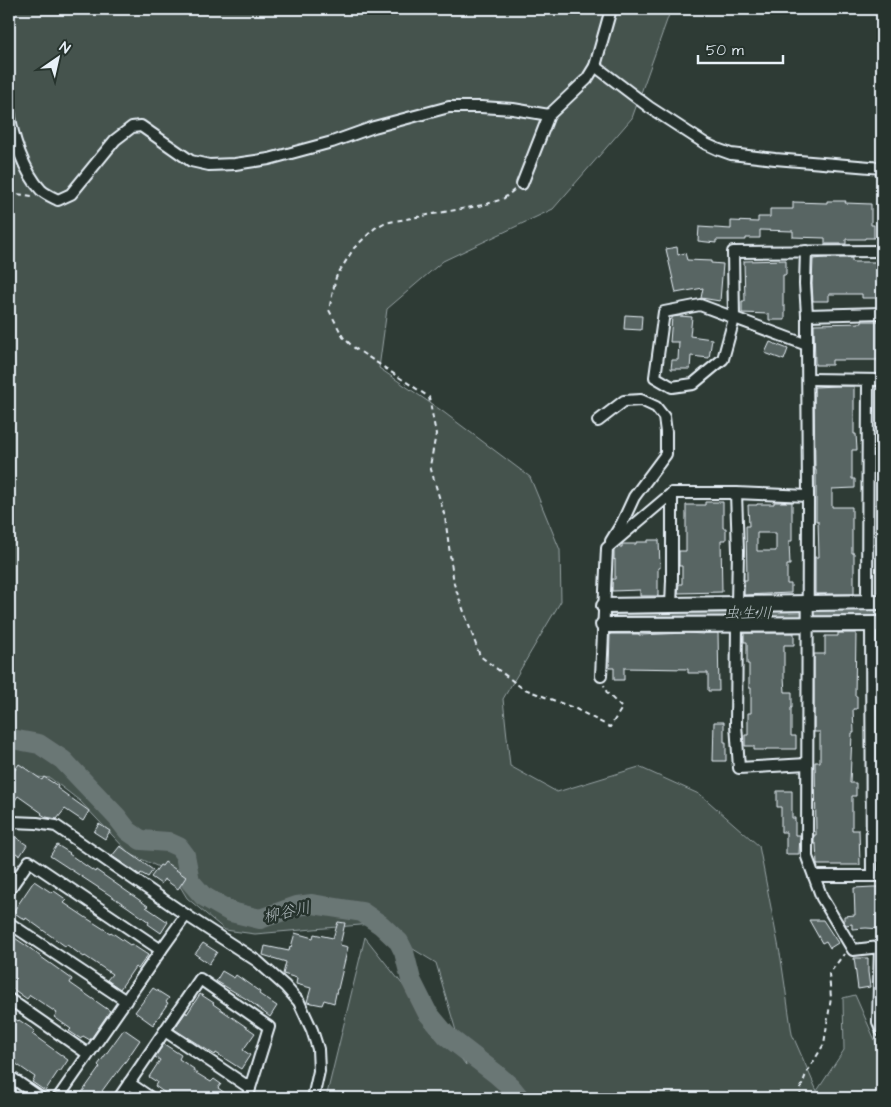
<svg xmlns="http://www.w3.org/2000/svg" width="891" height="1107" viewBox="0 0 891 1107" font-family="'Architects Daughter','Klee One',sans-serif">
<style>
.green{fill:#45524e;stroke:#96a2a3}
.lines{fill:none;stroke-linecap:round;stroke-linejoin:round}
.river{stroke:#6b7775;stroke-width:20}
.building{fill:#596563;stroke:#e8f1f8;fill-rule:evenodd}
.street-casing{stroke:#e8f1f8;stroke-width:14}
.secondary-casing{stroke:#e8f1f8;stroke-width:18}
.path{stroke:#e8f1f8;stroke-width:2;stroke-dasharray:5 4;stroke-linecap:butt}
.street{stroke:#26332d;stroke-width:10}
.secondary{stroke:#26332d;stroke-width:14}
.labels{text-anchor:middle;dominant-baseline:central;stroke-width:5;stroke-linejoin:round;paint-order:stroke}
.water-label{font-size:16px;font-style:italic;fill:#b0babd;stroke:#26332d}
</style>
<rect width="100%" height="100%" fill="#2e3b35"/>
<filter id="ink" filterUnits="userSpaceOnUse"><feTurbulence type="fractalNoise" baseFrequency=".02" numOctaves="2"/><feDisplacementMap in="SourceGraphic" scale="10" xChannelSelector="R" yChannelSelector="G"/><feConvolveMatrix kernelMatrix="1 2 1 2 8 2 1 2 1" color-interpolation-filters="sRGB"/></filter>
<g filter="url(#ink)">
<polygon class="green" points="9,9 671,9 632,118 553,209 443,261 387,309 379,368 442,411 530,477 560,550 561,601 503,699 510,766 557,792 639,767 701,795 759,846 781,959 792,1034 817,1091 844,1050 843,998 855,995 882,1056 882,1098 326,1098 365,937 466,1065 436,963 372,924 255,934 225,930 187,898 172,873 130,854 80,801 50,778 9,775"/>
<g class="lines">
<g class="river">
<polyline points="613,614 882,612"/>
<polyline points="9,739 12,739 39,744 63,760 117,817 128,831 141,840 168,842 179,847 185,855 190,881 203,896 231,912 260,919 297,906 312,904 362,912 381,925 399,942 404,952 411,980 427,1012 447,1036 495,1073 511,1087 520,1098"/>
</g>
</g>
<g class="building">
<polygon points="827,201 846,201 845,203 871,204 871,225 874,225 874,238 865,238 865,239 846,239 846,244 825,244 825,238 793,237 793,231 760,230 760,238 746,238 746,240 716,240 716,243 698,241 699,227 731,229 731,221 758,222 758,217 770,217 770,209 793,209 793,202 827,203"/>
<polygon points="677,247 678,255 685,253 687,260 711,261 711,263 723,264 720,301 701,298 703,288 676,293 666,249"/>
<polygon points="825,258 852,258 852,262 878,262 880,298 862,298 862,294 829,294 829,301 813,301 812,284 813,259"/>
<polygon points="786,260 786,275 783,275 783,306 785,306 785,320 769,320 769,314 742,313 742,301 745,301 744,261"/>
<polygon points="625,315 642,316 641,330 624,329"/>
<polygon points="680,316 692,317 690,336 712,339 709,358 691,356 690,369 671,369 672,360 678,360 679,342 670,342 672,317"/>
<polygon points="862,321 882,321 882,335 880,335 880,360 832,360 832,365 815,365 814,324 862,323"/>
<polygon points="770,342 788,349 784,360 765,353"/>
<polygon points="837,386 854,386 854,434 856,434 857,450 852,450 852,479 855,479 855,488 832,489 832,507 852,507 852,553 854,553 854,594 815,594 815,557 819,557 818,521 816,521 816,470 815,470 814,387"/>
<polygon points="705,502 723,502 723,528 726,528 726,540 721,540 722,592 678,593 679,584 682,584 682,566 679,566 679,551 686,551 686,505 705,505"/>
<path d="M774 502H792V541H789L790 565H787V584H791V593L744 595V580H747L746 526H749L748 505H757V504H774ZM757 533H776V551H757Z"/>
<polygon points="648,540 659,540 660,568 658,568 658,596 640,596 640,590 612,591 612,579 615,579 615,559 614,560 614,551 618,547 622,547 622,544 636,544 636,542 648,542"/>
<polygon points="686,633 704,634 704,633 718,633 719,691 708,691 708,673 688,673 688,669 624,668 624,680 614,680 614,668 609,668 610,634 639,634 639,635"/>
<polygon points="744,633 794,633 794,645 784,645 784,677 785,692 792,692 792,708 791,708 791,736 796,736 796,749 766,749 766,750 754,750 754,746 745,746 745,735 748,735 748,713 751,713 751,688 749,688 749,664 747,664 747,642 744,642"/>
<polygon points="838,633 856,633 855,696 857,696 857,709 853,709 854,733 852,733 850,783 856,783 856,796 852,796 852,830 859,830 860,865 817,865 816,844 814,844 814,835 816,835 815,762 820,762 820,732 814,732 814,654 825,654 825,636 838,636"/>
<polygon points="714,722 724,722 724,742 726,742 726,761 713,761"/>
<polygon points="19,764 42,780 44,777 58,786 57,788 89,811 83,821 65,809 57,819 46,817 41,814 42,813 18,796 9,809 9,778"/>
<polygon points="777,791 792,791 792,818 795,818 795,835 800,835 799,854 786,854 786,832 781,832 781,807 777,807"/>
<polygon points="99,824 110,831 105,839 94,832"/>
<polygon points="14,836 27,845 20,856 9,848 9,844"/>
<polygon points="57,845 70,853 69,854 95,872 96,870 148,906 146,907 168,922 161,933 148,924 149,922 128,907 50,856"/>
<polygon points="120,846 153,870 148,877 141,873 140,875 112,856"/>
<polygon points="165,862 186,877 178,889 164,879 161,884 151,877 160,865 162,866"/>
<polygon points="34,881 52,893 54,891 67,900 64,903 88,919 110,933 111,932 130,945 131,944 148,955 138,969 135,967 120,989 107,980 112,974 85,956 84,957 67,945 65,946 26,918 25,920 13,912"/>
<polygon points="873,887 882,887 882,929 866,928 852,929 852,924 846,925 844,922 844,916 855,915 854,888"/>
<polygon points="809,920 823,920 838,943 830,948 826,941 822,943"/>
<polygon points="338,922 345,923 340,945 348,947 338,989 337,989 334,1003 324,1000 322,1005 307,1002 311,988 296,984 297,978 283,974 286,962 263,955 265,946 289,951 290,946 291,947 295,933 313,938 314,934 333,938"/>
<polygon points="9,934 31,949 41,957 72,979 70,983 110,1011 90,1040 83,1036 81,1039 69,1031 71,1029 54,1017 57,1013 30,995 27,999 9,986"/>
<polygon points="203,943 217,952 209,964 195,954"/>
<polygon points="854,958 868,958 868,972 870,987 858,989"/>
<polygon points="222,971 234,978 236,975 260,992 259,994 277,1006 270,1017 248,1000 216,981"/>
<polygon points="153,988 169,998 166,1002 168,1003 153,1025 135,1012"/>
<polygon points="200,994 214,1003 213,1004 255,1033 243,1050 250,1055 241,1069 216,1053 215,1055 174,1029 186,1012 187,1014"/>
<polygon points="9,1015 18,1021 19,1020 35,1031 32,1034 68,1060 60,1072 59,1070 45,1091 32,1082 35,1077 9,1059"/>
<polygon points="124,1029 140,1040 123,1065 114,1077 113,1076 102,1091 112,1098 78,1098 100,1067 98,1065"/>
<polygon points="164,1044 181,1055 179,1059 194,1069 193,1071 211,1082 214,1079 221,1084 218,1088 232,1098 162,1098 165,1093 155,1086 157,1082 149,1077 160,1060 155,1057"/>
</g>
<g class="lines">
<defs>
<g id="street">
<polyline points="595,66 649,107 706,144 717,149 731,154 775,159 882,168"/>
<path d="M9 111C12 136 24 172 41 190 45 194 52 197 58 200L71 194 115 140 132 127 141 126 191 161 209 165 235 164 269 159 332 142 374 127 449 107H481L513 109 549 115"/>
<polyline points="522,184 549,115 587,79 595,66 611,9"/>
<polyline points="806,251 805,284 807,315 807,345"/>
<polyline points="807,315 882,313"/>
<polyline points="808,379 882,380"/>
<polyline points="598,421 624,401 641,400 656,407 664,417 666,432 666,454 634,497 622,523 611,541"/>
<polyline points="736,493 738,551 737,604"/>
<polyline points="808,496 807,857 822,898 853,950 880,947 878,1022 882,1032"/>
<polyline points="867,602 868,380"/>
<polyline points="671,605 672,580 672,493"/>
<polyline points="871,624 872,876"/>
<polyline points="737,625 736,724 739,768 807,764"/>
<polyline points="601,676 607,548 672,493 736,493 808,496 807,345 700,305 664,312 655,377 672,387 693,384 723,359 734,319 733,252 882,251"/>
<polyline points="9,823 12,822 37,823 56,826 186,915 257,961 285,986 299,1002 312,1030 318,1049 319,1071 313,1098"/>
<polyline points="814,876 882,876"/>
<polyline points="9,890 29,861 161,950"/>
<polyline points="9,923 126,1001"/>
<polyline points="9,999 88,1054"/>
<polyline points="165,1031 250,1088"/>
<polyline points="9,1076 41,1098"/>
<polyline points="129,1083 151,1098"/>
<polyline points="58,1098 161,950 186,915"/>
<polyline points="119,1098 200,979 269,1027 250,1088 248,1098"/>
</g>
<g id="secondary">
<polyline points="604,606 882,602"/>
<polyline points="603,625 882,624"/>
</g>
</defs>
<use href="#street" class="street-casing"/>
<use href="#secondary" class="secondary-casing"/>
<g class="path">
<polyline points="514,190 503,199 483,205 384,223 375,228 354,248 336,277 329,310 343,337 353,347 429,397 436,434 430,466 445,517 454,584 480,656 522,688 576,709 610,727 622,708 607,693 604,685"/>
<polyline points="9,193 32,196"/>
<polyline points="800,1098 801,1088 806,1074 824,1044 831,998 829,974 844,954"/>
</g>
<use href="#street" class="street"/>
<use href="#secondary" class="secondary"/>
</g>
</g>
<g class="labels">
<g class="water-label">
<text x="748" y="613">虫生川</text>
<text transform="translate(287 912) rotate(-12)">柳谷川</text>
</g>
</g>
<rect width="891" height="1107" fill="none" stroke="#26332d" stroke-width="30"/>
<rect x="15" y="15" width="861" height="1077" fill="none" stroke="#e8f1f8" stroke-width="2" filter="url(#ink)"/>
<g transform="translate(58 58) rotate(34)" stroke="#26332d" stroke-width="4" paint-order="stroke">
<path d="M0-4L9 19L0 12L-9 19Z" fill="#e8f1f8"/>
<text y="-8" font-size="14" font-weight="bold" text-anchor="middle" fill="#e8f1f8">N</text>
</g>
<path d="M698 55v8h85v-8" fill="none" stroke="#e8f1f8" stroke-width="2.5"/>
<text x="706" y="55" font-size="15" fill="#e8f1f8" stroke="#26332d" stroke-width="4" paint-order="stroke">50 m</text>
</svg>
